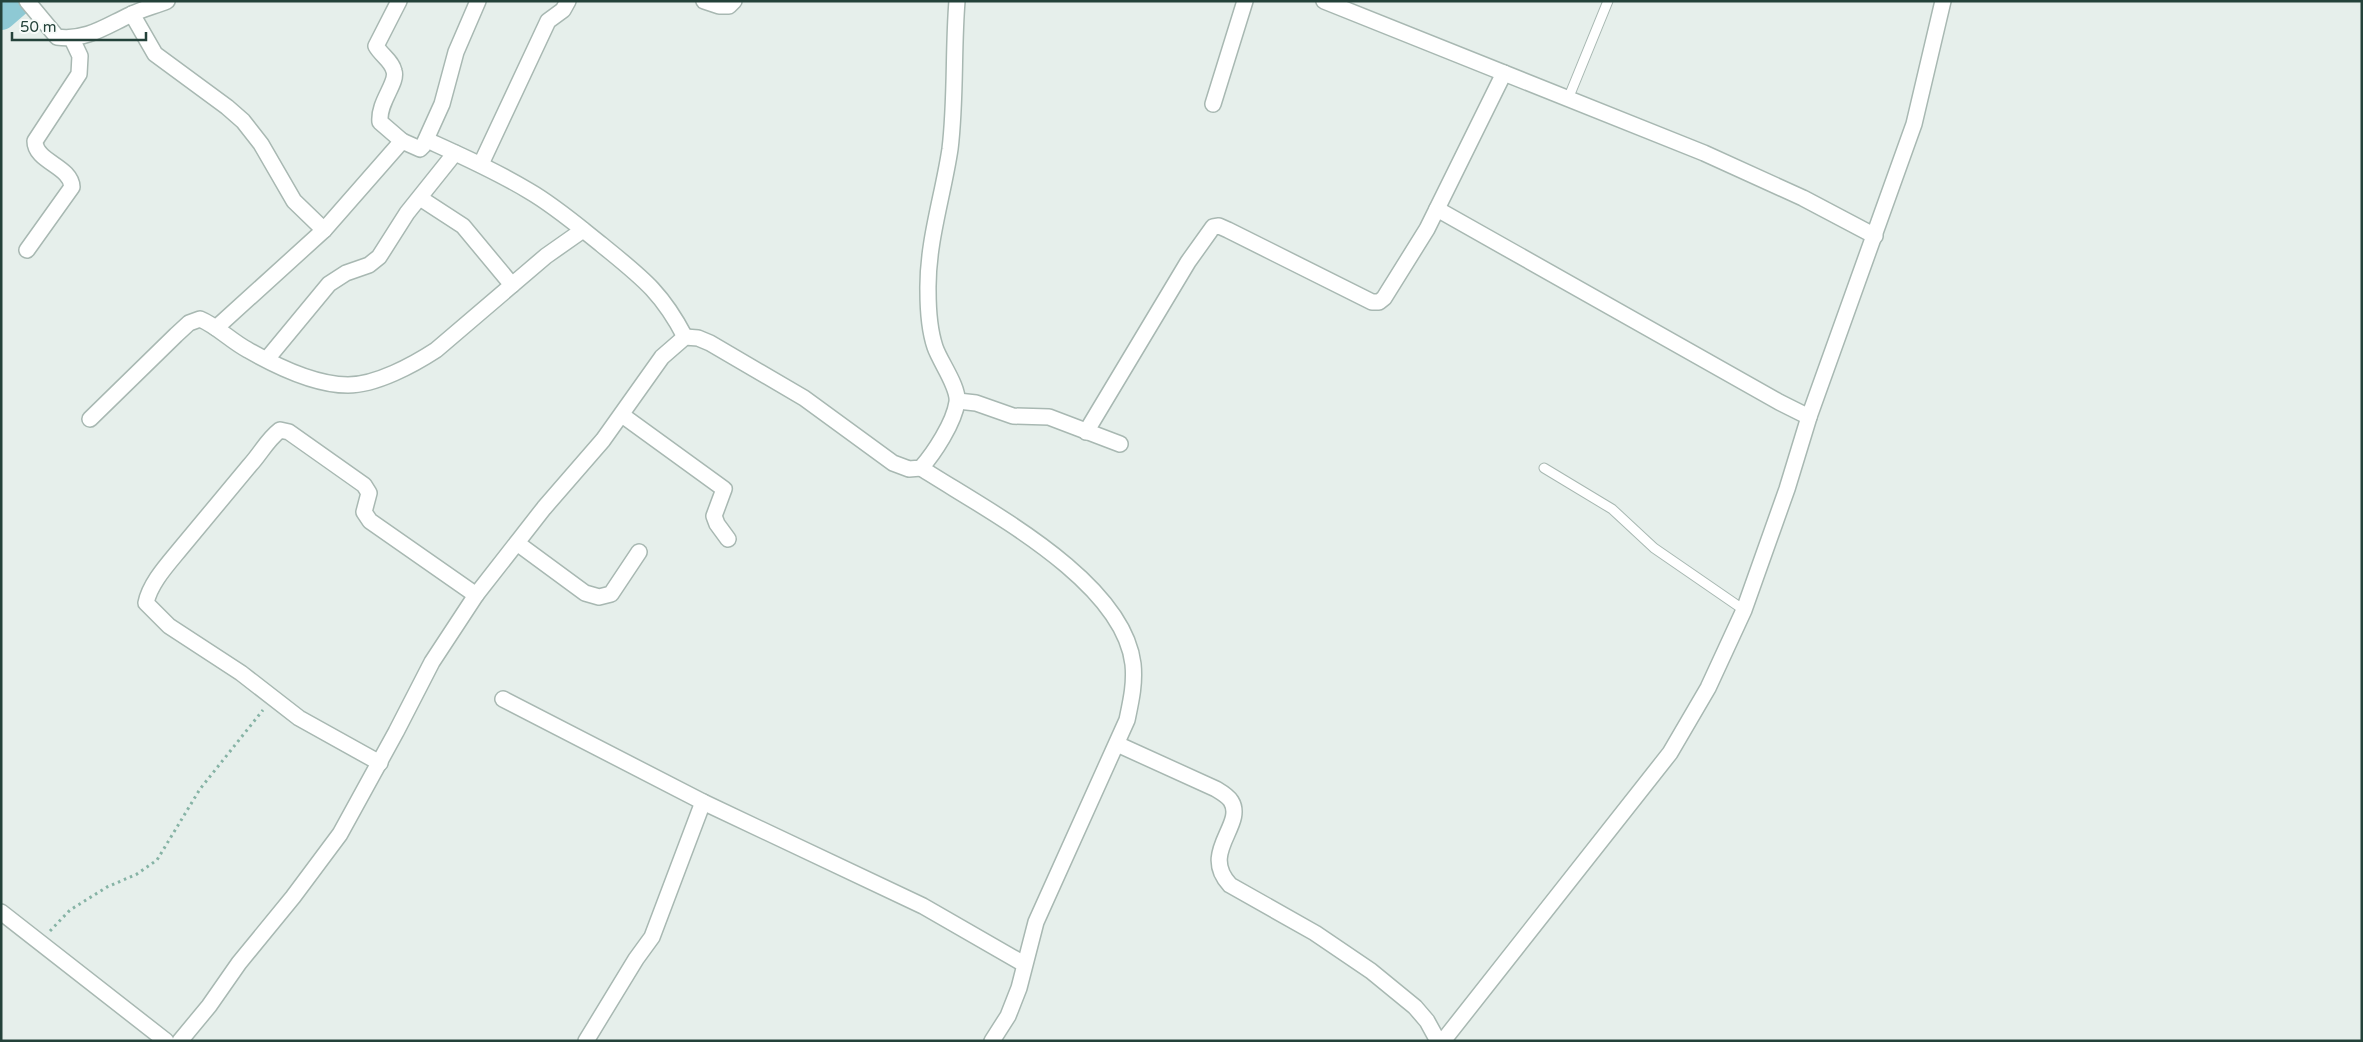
<svg xmlns="http://www.w3.org/2000/svg" width="2363" height="1042" viewBox="0 0 2363 1042" font-family="'Varela Round',sans-serif">
<style>
.lines{fill:none;stroke-linecap:round;stroke-linejoin:round}
.river{stroke:#8ec9d4;stroke-width:32}
.service-casing{stroke:#a8b8b2;stroke-width:11}
.minor-casing{stroke:#a8b8b2;stroke-width:18}
.path{stroke:#86b3a5;stroke-width:3;stroke-dasharray:2.5 4;stroke-linecap:butt}
.service{stroke:#fff;stroke-width:9}
.minor{stroke:#fff;stroke-width:15}
</style>
<rect width="100%" height="100%" fill="#e6efeb"/>
<g class="lines">
<polyline class="river" points="1,14 16,1"/>
<defs>
<g id="service">
<polyline points="1568,99 1608,1"/>
<polyline points="1544,468 1612,509 1654,548 1744,610"/>
</g>
<g id="minor">
<path d="M27 1 57 37C86 41 106 26 130 15 142 9 155 6 167 1"/>
<path d="M399 1 376 46C381 55 392 61 394 71 398 83 378 102 380 122L402 141"/>
<polyline points="704,1 719,6 729,6 734,1"/>
<polyline points="1324,1 1704,153 1803,198 1875,236"/>
<polyline points="132,14 155,54 227,107 243,121 261,144 294,201 324,230"/>
<polyline points="1213,104 1245,1"/>
<path d="M427 140C462 156 496 171 529 191 555 206 578 226 602 245 641 277 661 291 685 337"/>
<polyline points="481,164 548,21 563,10 568,1"/>
<polyline points="420,198 463,226 512,285"/>
<polyline points="1437,209 1779,402 1809,417"/>
<path d="M27 250 72 187C71 166 35 162 35 141L79 74 80 56 72 39"/>
<polyline points="216,328 324,230 402,141 420,149 423,146 442,104 456,52 478,1"/>
<polyline points="267,359 329,284 346,273 369,265 379,257 407,213 455,153"/>
<polyline points="958,401 976,403 1013,416 1049,417 1120,444"/>
<polyline points="622,415 724,489 714,516 717,524 728,539"/>
<path d="M90 419 176 335 189 323 200 319C217 326 231 341 248 350 276 366 315 385 348 385 376 385 413 365 436 350L546 256 583 230"/>
<polyline points="1086,432 1188,262 1213,227 1219,226 1228,230 1372,302 1379,302 1384,298 1427,229 1504,73"/>
<path d="M921 468C986 510 1123 580 1133 664 1135 684 1131 701 1127 720L1036 922 1019 988 1008 1016 992 1041"/>
<polyline points="517,543 585,593 599,597 611,594 639,552"/>
<polyline points="503,699 703,802 923,906 1024,964"/>
<path d="M1117 744 1216 789C1221 792 1228 796 1231 801 1246 825 1199 852 1230 885L1315 933 1371 971 1415 1007 1427 1021 1438 1041"/>
<path d="M380 763 299 718 241 673 169 626 146 603C150 583 168 564 181 548 204 520 227 493 250 465 261 453 267 440 280 430L289 432 364 485 369 493 364 512 370 521 476 595"/>
<polyline points="1,912 166,1041"/>
<path d="M180 1041 209 1006 239 963 293 897 340 834 396 732 432 662 476 595 544 508 603 440 662 357 685 337 698 338 710 343 804 398 893 463 909 469 921 468C934 453 954 423 957 402 959 387 940 362 935 347 929 329 928 309 928 291 927 243 943 196 950 149 956 100 953 50 957 1"/>
<polyline points="586,1041 636,959 652,937 703,802"/>
<polyline points="1443,1041 1670,753 1708,688 1744,610 1787,489 1809,417 1914,124 1943,1"/>
</g>
</defs>
<use href="#service" class="service-casing"/>
<use href="#minor" class="minor-casing"/>
<polyline class="path" points="50,931 70,910 107,887 137,874 157,860 200,789 263,710"/>
<use href="#service" class="service"/>
<use href="#minor" class="minor"/>
</g>
<rect width="2363" height="1042" fill="none" stroke="#24423a" stroke-width="5"/>
<path d="M12 32v8h134v-8" fill="none" stroke="#24423a" stroke-width="2.5"/>
<text x="20" y="32" font-size="15" fill="#24423a" stroke="#f7fbf9" stroke-width="4" paint-order="stroke">50 m</text>
</svg>
